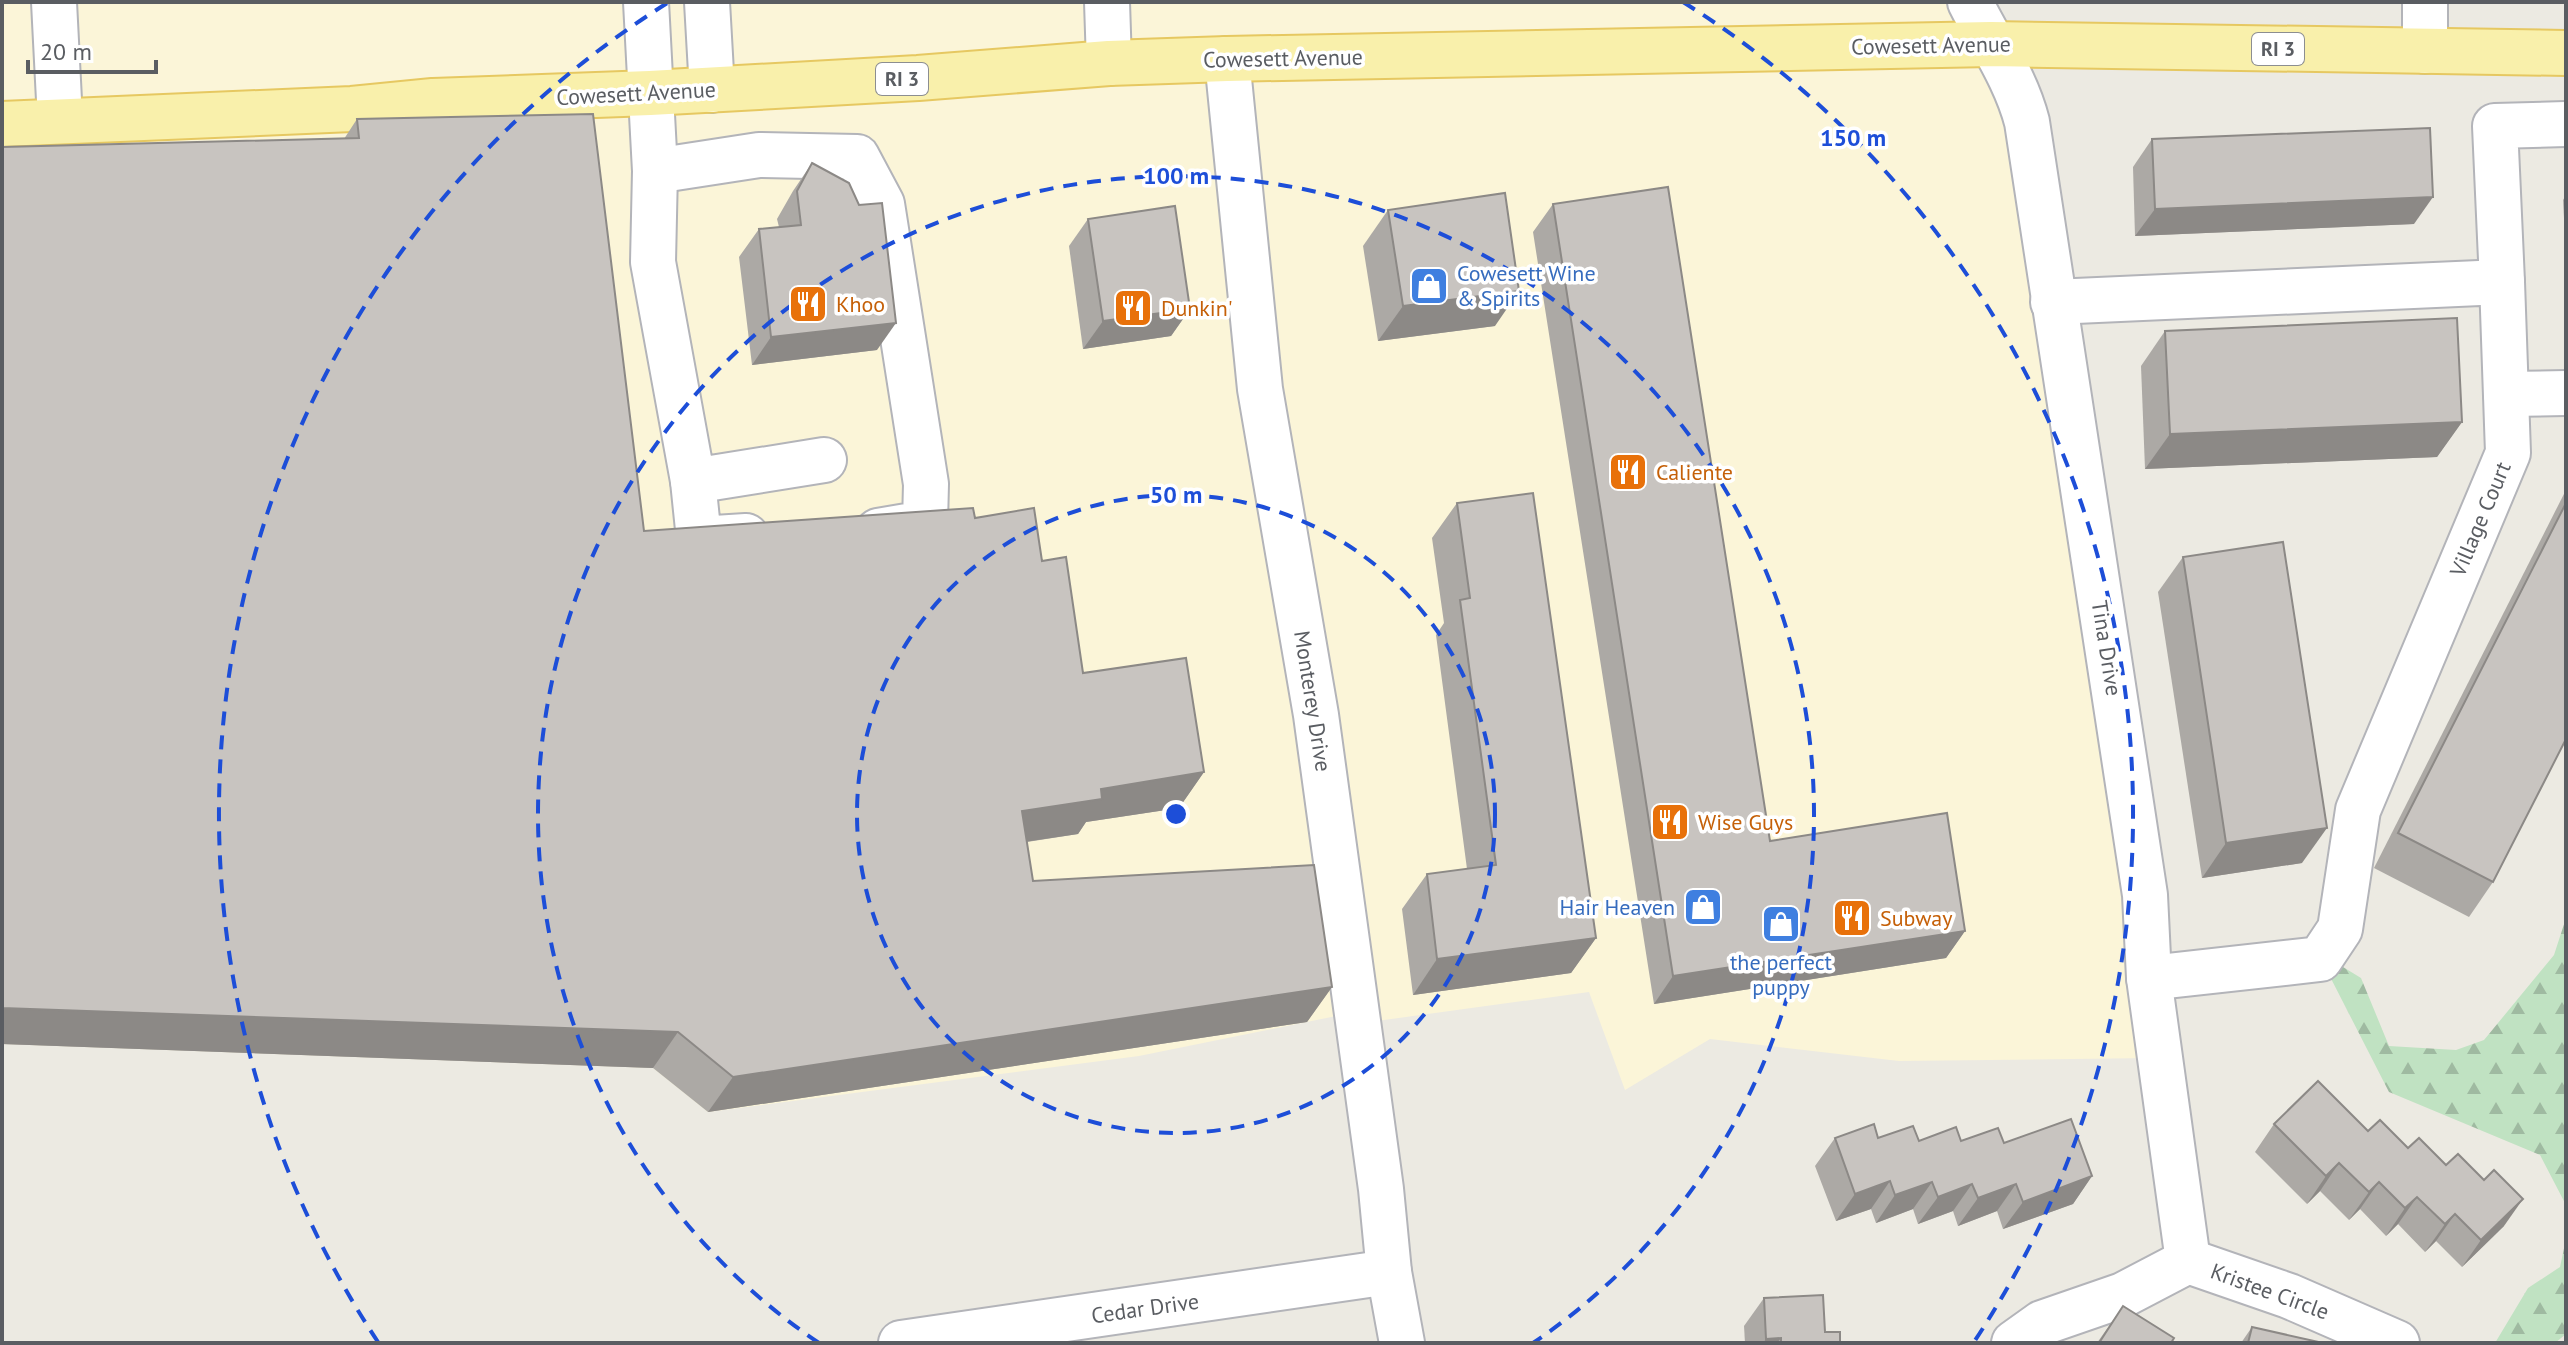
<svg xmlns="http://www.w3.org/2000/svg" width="2568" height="1345" viewBox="0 0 2568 1345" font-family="'PT Sans',sans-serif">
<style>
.commercial{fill:#fbf5d8}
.forest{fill:url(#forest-firs)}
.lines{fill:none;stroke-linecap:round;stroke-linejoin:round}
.minor-casing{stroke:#b3b4b9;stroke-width:48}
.major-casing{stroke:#e6c861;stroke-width:48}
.minor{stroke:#fff;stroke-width:44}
.major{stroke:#f9f0ab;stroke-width:44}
.wall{fill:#aca9a5}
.shaded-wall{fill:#8c8986}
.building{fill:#c8c4c0;stroke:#8c8986;stroke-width:2}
.ring{fill:none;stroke:#1d4ed8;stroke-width:4;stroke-dasharray:14 10}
.labels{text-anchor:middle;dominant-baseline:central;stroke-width:7;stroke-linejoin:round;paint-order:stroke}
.shield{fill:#fff;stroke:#8c8e91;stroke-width:2}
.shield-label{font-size:20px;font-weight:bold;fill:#5a5d62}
.street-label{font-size:22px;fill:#5a5d62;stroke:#fff}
.shop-label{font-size:22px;fill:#366cbe;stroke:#fff;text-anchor:start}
.food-label{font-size:22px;fill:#c56008;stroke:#fff;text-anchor:start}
.centre{fill:#1d4ed8;stroke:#fff;stroke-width:4}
.ring-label{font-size:24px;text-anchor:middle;font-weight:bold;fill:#1d4ed8;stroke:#fff;stroke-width:7;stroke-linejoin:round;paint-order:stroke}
</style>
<defs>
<pattern id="forest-firs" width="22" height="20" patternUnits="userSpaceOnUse" patternTransform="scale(2)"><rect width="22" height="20" fill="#c0e2c2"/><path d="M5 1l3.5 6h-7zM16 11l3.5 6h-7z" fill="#9fbaa1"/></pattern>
</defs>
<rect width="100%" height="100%" fill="#eceae2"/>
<polygon class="commercial" points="2,2 1987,2 2021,66 2152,1058 1899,1061 1710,1039 1625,1090 1589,992 1362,1023 1346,1014 1139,1056 708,1112 653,1068 2,1044"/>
<g class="forest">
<polygon points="2566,918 2566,1205 2540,1155 2389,1092 2322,961 2325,956 2361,978 2389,1046 2456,1050 2484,1040 2554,955"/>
<polygon points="2566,1239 2566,1334 2555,1343 2495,1343 2528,1288 2560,1267"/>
</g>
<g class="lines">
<defs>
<g id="minor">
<polyline points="54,2 60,120"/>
<polyline points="646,2 655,171 653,262 693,481 824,460"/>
<polyline points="707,2 712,90"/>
<polyline points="1107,2 1109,63"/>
<path d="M1970 2C1990 42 2016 79 2027 122L2145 895 2149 978 2188 1261"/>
<polyline points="2425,2 2425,51"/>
<polyline points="1227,59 1260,389 1316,715 1381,1189 1389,1272 1402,1343"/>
<polyline points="655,171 759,155 857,157 882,204 926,484 925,523 878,531"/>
<polyline points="2502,282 2495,126 2566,124"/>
<polyline points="2053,302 2502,282 2508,453 2358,810 2340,929 2320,959 2149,978"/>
<polyline points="2506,394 2566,393"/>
<polyline points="693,481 699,539 746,536"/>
<polyline points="901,1343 1389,1272"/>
<polyline points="2014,1343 2042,1323 2123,1295 2188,1261 2289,1296 2397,1343"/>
</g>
<polyline id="major" points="2,124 352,109 433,101 650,93 918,78 1109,63 1227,59 1991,44 2566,53"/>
</defs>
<use href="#minor" class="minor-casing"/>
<use href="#major" class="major-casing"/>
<use href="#minor" class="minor"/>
<use href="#major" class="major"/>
</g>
<g class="wall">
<polygon points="357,119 644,531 975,518 1042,561 1083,673 1204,772 1179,808 1086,822 1078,834 1027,842 1033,881 1332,987 1307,1022 708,1112 653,1068 2,1044 2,147 344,139"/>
<polygon points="2152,139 2414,224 2135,236 2133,167"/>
<polygon points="812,163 877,350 752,365 739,257 759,229 779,227 777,219 793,191"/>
<polygon points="2566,195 2566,255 2563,200"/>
<polygon points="1553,204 1770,841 1965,931 1946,958 1654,1004 1533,232"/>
<polygon points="1388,210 1495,326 1378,341 1363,246"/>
<polygon points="1088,219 1190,309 1171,336 1083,349 1069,246"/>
<polygon points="2165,331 2462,422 2437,457 2145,469 2141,366"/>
<polygon points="2566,490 2566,739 2493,882 2469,917 2374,868"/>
<polygon points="1457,503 1596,938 1571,973 1413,995 1402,909 1427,874 1467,869 1436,635 1444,623 1432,538"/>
<polygon points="2183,557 2302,863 2202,878 2158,592"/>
<polygon points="2274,1124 2368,1131 2408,1148 2504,1226 2462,1267 2436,1241 2425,1252 2398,1224 2386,1236 2360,1209 2349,1220 2320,1191 2307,1204 2255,1152"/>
<polygon points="1835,1138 2004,1143 2092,1176 2073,1204 2003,1229 1997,1211 1958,1226 1953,1211 1918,1224 1913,1209 1876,1223 1871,1209 1836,1221 1815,1166"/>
<polygon points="1764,1298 1825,1332 1840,1343 1745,1343 1744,1326"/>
<polygon points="2123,1306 2171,1343 2097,1343"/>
<polygon points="2252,1327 2323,1343 2241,1343"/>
</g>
<g class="shaded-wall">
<polygon points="2433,197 2414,224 2135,236 2155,209"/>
<polygon points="1519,291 1495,326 1378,341 1403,306"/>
<polygon points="1190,309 1171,336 1083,349 1103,321"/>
<polygon points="896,323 877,350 752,365 771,337"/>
<polygon points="2462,422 2437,457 2145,469 2170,434"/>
<polygon points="1204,772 1179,808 1086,822 1078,834 997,846 1022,811 1101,789"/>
<polygon points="2327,828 2302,863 2202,878 2226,843"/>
<polygon points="1965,931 1946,958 1654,1004 1673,976"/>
<polygon points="1596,938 1571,973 1413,995 1437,959"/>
<polygon points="1332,987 1307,1022 708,1112 733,1077"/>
<polygon points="2,1008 678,1032 653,1068 2,1044"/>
<polygon points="2339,1163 2320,1191 2307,1204 2326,1176"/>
<polygon points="2092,1176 2073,1204 2003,1229 2023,1202"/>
<polygon points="1890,1181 1871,1209 1836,1221 1855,1194"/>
<polygon points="1932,1182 1913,1209 1876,1223 1895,1195"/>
<polygon points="2379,1182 2360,1209 2349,1220 2369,1192"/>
<polygon points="1972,1184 1953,1211 1918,1224 1938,1197"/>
<polygon points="2016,1184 1997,1211 1958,1226 1978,1198"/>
<polygon points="2417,1197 2398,1224 2386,1236 2405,1208"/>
<polygon points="2523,1199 2504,1226 2462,1267 2481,1240"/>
<polygon points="2455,1214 2436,1241 2425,1252 2445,1224"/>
<polygon points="1781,1338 1777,1343 1763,1343 1766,1339"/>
</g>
<g class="building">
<polygon points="593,114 644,531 973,508 975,518 1034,508 1042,561 1066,557 1083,673 1186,658 1204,772 1101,789 1102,799 1022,811 1033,881 1314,865 1332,987 733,1077 678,1032 2,1008 2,147 359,138 357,119"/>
<polygon points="2430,128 2433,197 2155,209 2152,139"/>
<polygon points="812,163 849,183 859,205 882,203 896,323 771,337 759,229 801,225 797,191"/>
<polygon points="1668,187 1770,841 1947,813 1965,931 1673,976 1553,204"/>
<polygon points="1505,193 1519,291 1403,306 1388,210"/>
<polygon points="1175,206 1190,309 1103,321 1088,219"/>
<polygon points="2457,318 2462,422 2170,434 2165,331"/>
<polygon points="1533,493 1596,938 1437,959 1427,874 1496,865 1460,600 1470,598 1457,503"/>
<polygon points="2566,503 2566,739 2493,882 2398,833"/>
<polygon points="2283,542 2327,828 2226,843 2183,557"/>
<polygon points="2318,1081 2368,1131 2380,1120 2408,1148 2419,1138 2446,1165 2458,1154 2484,1180 2494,1170 2523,1199 2481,1240 2455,1214 2445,1224 2417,1197 2405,1208 2379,1182 2369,1192 2339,1163 2326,1176 2274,1124"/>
<polygon points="2071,1119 2092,1176 2023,1202 2016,1184 1978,1198 1972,1184 1938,1197 1932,1182 1895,1195 1890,1181 1855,1194 1835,1138 1874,1124 1878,1138 1913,1126 1919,1141 1956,1127 1961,1141 1998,1128 2004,1143"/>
<polygon points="1823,1295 1825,1332 1840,1332 1840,1343 1781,1343 1781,1338 1766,1339 1764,1298"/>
<polygon points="2123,1306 2174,1338 2171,1343 2099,1343"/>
<polygon points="2252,1327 2323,1343 2248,1343"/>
</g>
<g class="ring">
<circle cx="1176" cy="814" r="319"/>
<path d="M819 1343A638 638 0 1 1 1533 1343"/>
<path d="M378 1342A957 957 0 0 1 669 2M1683 2A957 957 0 0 1 1974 1342"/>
</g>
<defs>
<symbol id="shop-square" viewBox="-11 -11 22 22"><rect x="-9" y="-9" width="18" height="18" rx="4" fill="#3f7fe0" stroke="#fff"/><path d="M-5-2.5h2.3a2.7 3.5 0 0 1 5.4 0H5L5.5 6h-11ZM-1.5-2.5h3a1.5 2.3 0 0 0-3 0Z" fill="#fff"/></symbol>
<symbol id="restaurant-square" viewBox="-11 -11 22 22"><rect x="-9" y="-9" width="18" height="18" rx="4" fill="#e8710a" stroke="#fff"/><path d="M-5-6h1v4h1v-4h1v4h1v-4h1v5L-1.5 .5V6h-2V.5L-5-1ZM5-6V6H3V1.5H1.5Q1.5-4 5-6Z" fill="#fff"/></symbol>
</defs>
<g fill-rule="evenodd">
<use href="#shop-square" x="1407" y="264" width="44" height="44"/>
<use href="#restaurant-square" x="786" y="282" width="44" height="44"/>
<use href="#restaurant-square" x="1111" y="286" width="44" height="44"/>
<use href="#restaurant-square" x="1606" y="450" width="44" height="44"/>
<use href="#restaurant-square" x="1648" y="800" width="44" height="44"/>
<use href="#shop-square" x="1681" y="885" width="44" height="44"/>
<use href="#restaurant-square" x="1830" y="896" width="44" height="44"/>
<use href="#shop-square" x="1759" y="902" width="44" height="44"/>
</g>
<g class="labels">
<g class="shield">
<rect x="2252" y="33" width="52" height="32" rx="6"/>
<rect x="876" y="63" width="52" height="32" rx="6"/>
</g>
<g class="shield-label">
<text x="2278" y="49">RI 3</text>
<text x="902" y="79">RI 3</text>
</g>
<g class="street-label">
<text transform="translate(1931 45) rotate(-1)">Cowesett Avenue</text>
<text transform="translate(1283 58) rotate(-1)">Cowesett Avenue</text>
<text transform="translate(636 93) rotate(-3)">Cowesett Avenue</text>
<text transform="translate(2480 519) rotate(-67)">Village Court</text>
<text transform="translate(2107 648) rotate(81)">Tina Drive</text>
<text transform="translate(1313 701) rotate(81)">Monterey Drive</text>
<text transform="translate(2270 1291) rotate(20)">Kristee Circle</text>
<text transform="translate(1145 1308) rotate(-8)">Cedar Drive</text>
</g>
<g class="shop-label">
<text x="1457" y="273">Cowesett Wine<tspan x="1457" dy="25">&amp; Spirits</tspan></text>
<text x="1675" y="907" text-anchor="end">Hair Heaven</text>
<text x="1781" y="962" text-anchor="middle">the perfect<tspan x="1781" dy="25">puppy</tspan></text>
</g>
<g class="food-label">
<text x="836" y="304">Khoo</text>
<text x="1161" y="308">Dunkin'</text>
<text x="1656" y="472">Caliente</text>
<text x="1698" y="822">Wise Guys</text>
<text x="1880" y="918">Subway</text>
</g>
</g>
<circle cx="1176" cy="814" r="12" class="centre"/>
<g class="ring-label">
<text x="1853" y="146">150 m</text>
<text x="1176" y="184">100 m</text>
<text x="1176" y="503">50 m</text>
</g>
<rect width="2568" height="1345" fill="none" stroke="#5a5d62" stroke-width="8"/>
<path d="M28 60v12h128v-12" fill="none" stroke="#5a5d62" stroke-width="4"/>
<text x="40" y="60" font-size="24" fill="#5a5d62" stroke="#ffffff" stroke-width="6" paint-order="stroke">20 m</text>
</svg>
